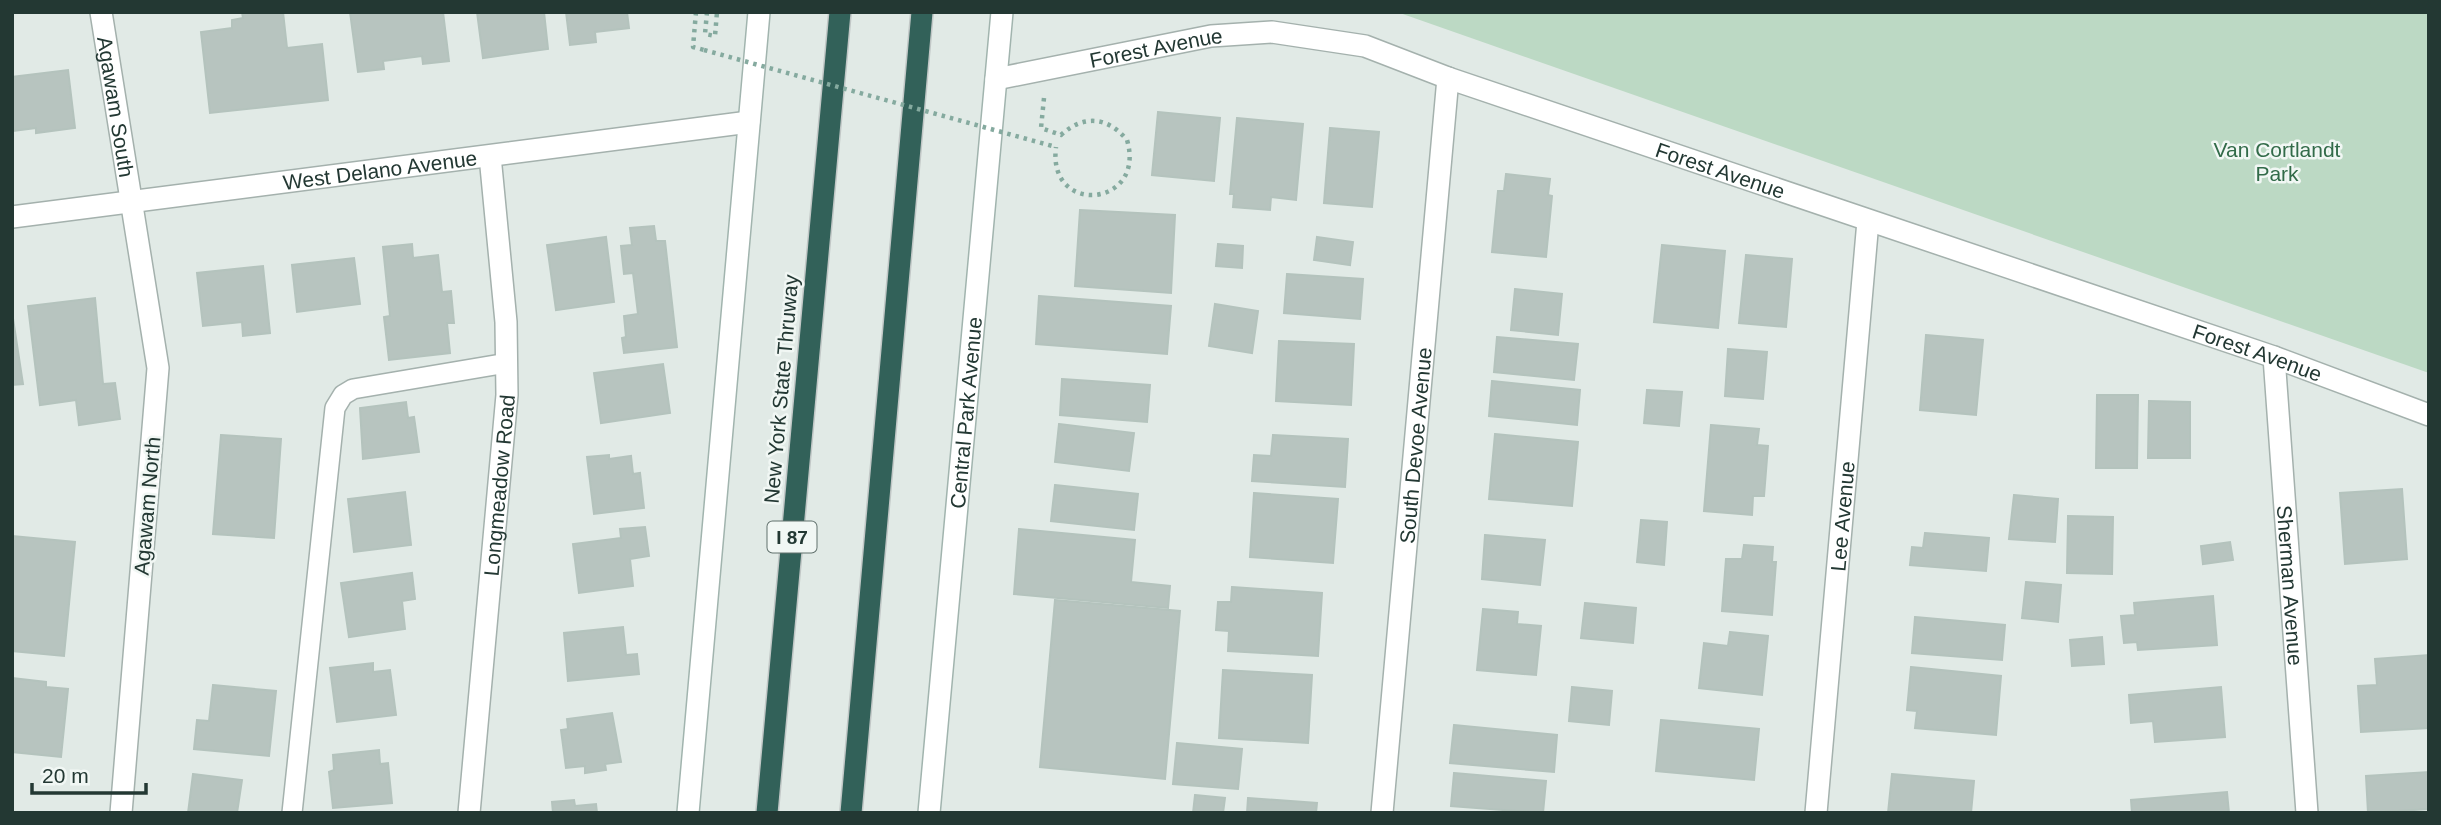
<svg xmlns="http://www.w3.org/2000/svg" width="2441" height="825" viewBox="0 0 2441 825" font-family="Arial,sans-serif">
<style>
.green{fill:#bcd9c4}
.building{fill:#b7c4bf;stroke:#b4c3bd;stroke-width:2}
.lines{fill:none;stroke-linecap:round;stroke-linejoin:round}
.lane-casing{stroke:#a4b1ad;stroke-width:22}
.street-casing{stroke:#a4b1ad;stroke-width:24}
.secondary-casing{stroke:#a1b4ae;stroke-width:24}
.highway-casing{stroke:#c1c7c6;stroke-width:24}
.path{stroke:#85aa9f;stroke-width:4.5;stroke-dasharray:3.5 5;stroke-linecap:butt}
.lane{stroke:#fff;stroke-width:19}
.street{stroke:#fff;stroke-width:21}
.secondary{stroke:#fff;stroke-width:21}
.highway{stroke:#326159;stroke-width:21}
.path-bridge{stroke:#85aa9f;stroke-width:4.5;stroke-dasharray:3.5 5;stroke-linecap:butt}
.labels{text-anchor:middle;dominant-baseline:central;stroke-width:5;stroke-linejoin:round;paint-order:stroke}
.shield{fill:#f1f7f4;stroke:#61716d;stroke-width:2}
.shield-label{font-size:19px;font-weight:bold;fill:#233833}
.street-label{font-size:21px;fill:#233833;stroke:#f1f7f4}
.park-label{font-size:21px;fill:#326b49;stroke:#f1f7f4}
</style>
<rect width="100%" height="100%" fill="#e1eae6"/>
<polygon class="green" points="1397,12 2429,12 2429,373"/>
<g class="building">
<polygon points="242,12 283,12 287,48 322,44 328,100 210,113 201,32 232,28 232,20 243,18"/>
<polygon points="350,12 443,12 449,61 423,64 422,56 383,61 384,69 358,72"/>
<polygon points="477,12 544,12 548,49 483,58"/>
<polygon points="566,12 627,12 629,28 595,32 596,42 570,45"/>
<polygon points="68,70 75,128 36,133 36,128 12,131 12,77"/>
<polygon points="1158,112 1220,118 1214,181 1152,175"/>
<polygon points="1237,118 1303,124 1296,200 1271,197 1270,210 1233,207 1234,194 1230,194"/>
<polygon points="1330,128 1379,132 1372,207 1324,203"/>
<polygon points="1506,174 1550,179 1548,195 1552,196 1546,257 1492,252 1498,191 1504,191"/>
<polygon points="1080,210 1175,215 1171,293 1075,286"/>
<polygon points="654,226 656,241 665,241 677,347 624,353 622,338 626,337 624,316 638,314 633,273 624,274 621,246 632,245 630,228"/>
<polygon points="606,237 614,302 556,310 547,245"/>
<polygon points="1317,237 1353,242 1350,265 1314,260"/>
<polygon points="412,244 413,258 438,255 442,292 451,291 454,323 447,323 450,353 389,360 384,317 390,316 383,247"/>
<polygon points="1218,244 1243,246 1242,268 1216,266"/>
<polygon points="1662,245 1725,251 1718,328 1654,322"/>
<polygon points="1746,255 1792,259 1786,327 1739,323"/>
<polygon points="354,258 360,304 297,312 292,265"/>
<polygon points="263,266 270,333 243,336 242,322 203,326 197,273"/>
<polygon points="1287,274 1363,279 1360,319 1284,313"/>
<polygon points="1515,289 1562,294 1558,335 1511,330"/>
<polygon points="1039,296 1171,306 1167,354 1036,344"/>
<polygon points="95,298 103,384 115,383 120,419 79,425 76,400 40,405 28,306"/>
<polygon points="1215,304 1258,311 1252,353 1209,346"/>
<polygon points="12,312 23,384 12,385"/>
<polygon points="1926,335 1983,340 1976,415 1920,410"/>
<polygon points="1497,337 1578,344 1574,380 1494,372"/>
<polygon points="1279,341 1354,344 1351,405 1276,401"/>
<polygon points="1728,349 1767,352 1763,399 1725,396"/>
<polygon points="663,364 670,413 601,423 594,373"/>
<polygon points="1062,379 1150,385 1147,422 1060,415"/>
<polygon points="1492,381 1580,390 1577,425 1489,416"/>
<polygon points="1647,390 1682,392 1679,426 1644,423"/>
<polygon points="2097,395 2138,395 2137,468 2096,468"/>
<polygon points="2149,401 2190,402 2190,458 2148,458"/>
<polygon points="406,402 408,418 414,417 419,452 363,459 360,408"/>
<polygon points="1059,424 1134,433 1129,471 1055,462"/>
<polygon points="1711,425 1759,429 1757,445 1768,446 1764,496 1753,496 1752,515 1704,511"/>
<polygon points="1495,434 1578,442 1572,506 1489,499"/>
<polygon points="221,435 281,439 274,538 213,534"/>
<polygon points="1273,435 1348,439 1345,487 1252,481 1254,455 1271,456"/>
<polygon points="609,455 609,459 631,456 633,474 640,473 644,508 594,514 587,457"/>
<polygon points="1055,485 1138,494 1134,530 1051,521"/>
<polygon points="2402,489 2407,559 2345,564 2340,493"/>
<polygon points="405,492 411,545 354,552 348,499"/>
<polygon points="1254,493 1338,499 1333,563 1250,557"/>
<polygon points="2014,495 2058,499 2055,542 2009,539"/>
<polygon points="2068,516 2113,517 2112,574 2067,573"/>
<polygon points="1641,520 1667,522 1664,565 1637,562"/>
<polygon points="645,527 649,556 630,559 633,586 579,593 573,544 621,538 620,529"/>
<polygon points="1019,529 1135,540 1131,582 1170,586 1168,608 1014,594"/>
<polygon points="1925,533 1989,538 1986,571 1910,565 1912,547 1923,548"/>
<polygon points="1485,535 1545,540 1540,585 1482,579"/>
<polygon points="12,536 75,542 64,656 12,651"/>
<polygon points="2230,542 2233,560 2203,564 2201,546"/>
<polygon points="1744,545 1773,547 1772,562 1776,562 1772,615 1722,611 1726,559 1742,559"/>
<polygon points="412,573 415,599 402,601 405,629 349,637 341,583"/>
<polygon points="2026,582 2061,585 2058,622 2022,618"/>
<polygon points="1232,587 1322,593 1318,656 1228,651 1229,631 1216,630 1218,602 1231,602"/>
<polygon points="2213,596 2217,645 2138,650 2137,642 2124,643 2121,616 2135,615 2134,603"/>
<polygon points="1055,600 1180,611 1165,779 1040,767"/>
<polygon points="1585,603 1636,608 1633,643 1581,638"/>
<polygon points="1483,609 1518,612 1517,624 1541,626 1536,675 1477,670"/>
<polygon points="1915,617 2005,625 2002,660 1912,653"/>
<polygon points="623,627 626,655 637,654 639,674 568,681 564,633"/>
<polygon points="1730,632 1768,636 1762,695 1699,688 1704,643 1728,646"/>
<polygon points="2102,637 2104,664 2072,666 2070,640"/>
<polygon points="2429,655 2429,728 2361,732 2358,686 2377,685 2375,659"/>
<polygon points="373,663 373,672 390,670 396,715 337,722 330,668"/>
<polygon points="1911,667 2001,676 1996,735 1915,728 1917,711 1907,710"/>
<polygon points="1223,670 1312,675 1308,743 1219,738"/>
<polygon points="12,678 46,682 46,687 68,689 61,757 12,752"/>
<polygon points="213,685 276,691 269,756 194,749 197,720 209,721"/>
<polygon points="1572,687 1612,691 1609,725 1569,721"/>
<polygon points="2221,687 2225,737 2155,742 2153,721 2131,723 2129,695"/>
<polygon points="612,713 621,762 605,764 606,770 585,773 585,766 566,768 561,730 568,729 567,719"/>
<polygon points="1661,720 1759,729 1754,780 1656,771"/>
<polygon points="1454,725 1557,735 1554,772 1450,763"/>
<polygon points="1177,743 1242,749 1238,789 1173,784"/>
<polygon points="379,750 380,764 388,763 392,803 333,808 329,772 334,770 333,755"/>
<polygon points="2429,772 2429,809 2368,813 2366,776"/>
<polygon points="1454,773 1546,781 1543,813 1451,806"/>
<polygon points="193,774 242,780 237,813 188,813"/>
<polygon points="1892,774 1974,781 1971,813 1888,813"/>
<polygon points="2227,792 2229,813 2132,813 2131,800"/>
<polygon points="1195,795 1225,798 1223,813 1193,813"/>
<polygon points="1248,798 1317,803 1316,813 1247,813"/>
<polygon points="574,800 575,806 596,804 597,813 553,813 552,802"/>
</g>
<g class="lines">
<defs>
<polyline id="lane" points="292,813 335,408 343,395 353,389 507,363"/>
<g id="street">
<path id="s1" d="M101 12 158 368 121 813"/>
<path id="s2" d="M996 79 1211 36 1272 32 1365 46 1448 78 2274 357 2429 415"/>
<path id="s3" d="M12 217 749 122"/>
<path id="s4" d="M2274 357 2307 813"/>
<path id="s5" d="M469 813 507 395 506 322 490 156"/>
<path id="s6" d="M1382 813 1448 78"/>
<path id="s7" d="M1816 813 1868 221"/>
</g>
<g id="secondary">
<polyline points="688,813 759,12"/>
<path id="s8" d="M929 813 1002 12"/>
</g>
<g id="highway">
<polyline points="767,813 840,12"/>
<polyline points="851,813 922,12"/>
</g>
</defs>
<use href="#lane" class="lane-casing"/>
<use href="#street" class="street-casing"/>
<use href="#secondary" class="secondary-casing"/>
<use href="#highway" class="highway-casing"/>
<g class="path">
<polyline points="696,12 693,47 704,50"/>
<polyline points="707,12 705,34 715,36 717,12"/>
<path d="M1044 98 1041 128 1061 135C1084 114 1108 117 1127 140 1147 207 1047 217 1056 147"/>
</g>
<use href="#lane" class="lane"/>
<use href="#street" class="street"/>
<use href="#secondary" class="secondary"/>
<use href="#highway" class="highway"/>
<polyline class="path-bridge" points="704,50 1056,147"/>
</g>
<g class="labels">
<rect class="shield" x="767.5" y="521.5" width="49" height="31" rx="5"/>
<g class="shield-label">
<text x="792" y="537">I 87</text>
</g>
<g class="street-label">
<text stroke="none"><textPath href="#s2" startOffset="163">Forest Avenue</textPath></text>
<text stroke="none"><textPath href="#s1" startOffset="96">Agawam South</textPath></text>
<text stroke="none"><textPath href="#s3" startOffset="371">West Delano Avenue</textPath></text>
<text stroke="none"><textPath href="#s2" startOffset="751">Forest Avenue</textPath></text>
<text stroke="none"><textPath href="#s2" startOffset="1318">Forest Avenue</textPath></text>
<text transform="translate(781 389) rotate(-85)">New York State Thruway</text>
<text stroke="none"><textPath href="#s8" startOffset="402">Central Park Avenue</textPath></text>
<text stroke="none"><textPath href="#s6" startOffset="369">South Devoe Avenue</textPath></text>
<text stroke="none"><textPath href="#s5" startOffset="329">Longmeadow Road</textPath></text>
<text transform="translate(147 506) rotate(-85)">Agawam North</text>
<text stroke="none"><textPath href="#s7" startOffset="298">Lee Avenue</textPath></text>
<text stroke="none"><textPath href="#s4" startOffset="229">Sherman Avenue</textPath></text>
</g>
<g class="park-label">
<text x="2277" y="149">Van Cortlandt<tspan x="2277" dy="24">Park</tspan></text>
</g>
</g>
<rect width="2441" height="825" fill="none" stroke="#233833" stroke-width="28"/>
<path d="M32 783v10h114v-10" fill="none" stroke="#233833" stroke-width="3.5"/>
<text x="42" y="783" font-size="21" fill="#233833" stroke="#f1f7f4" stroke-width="5" paint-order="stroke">20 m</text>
</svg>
